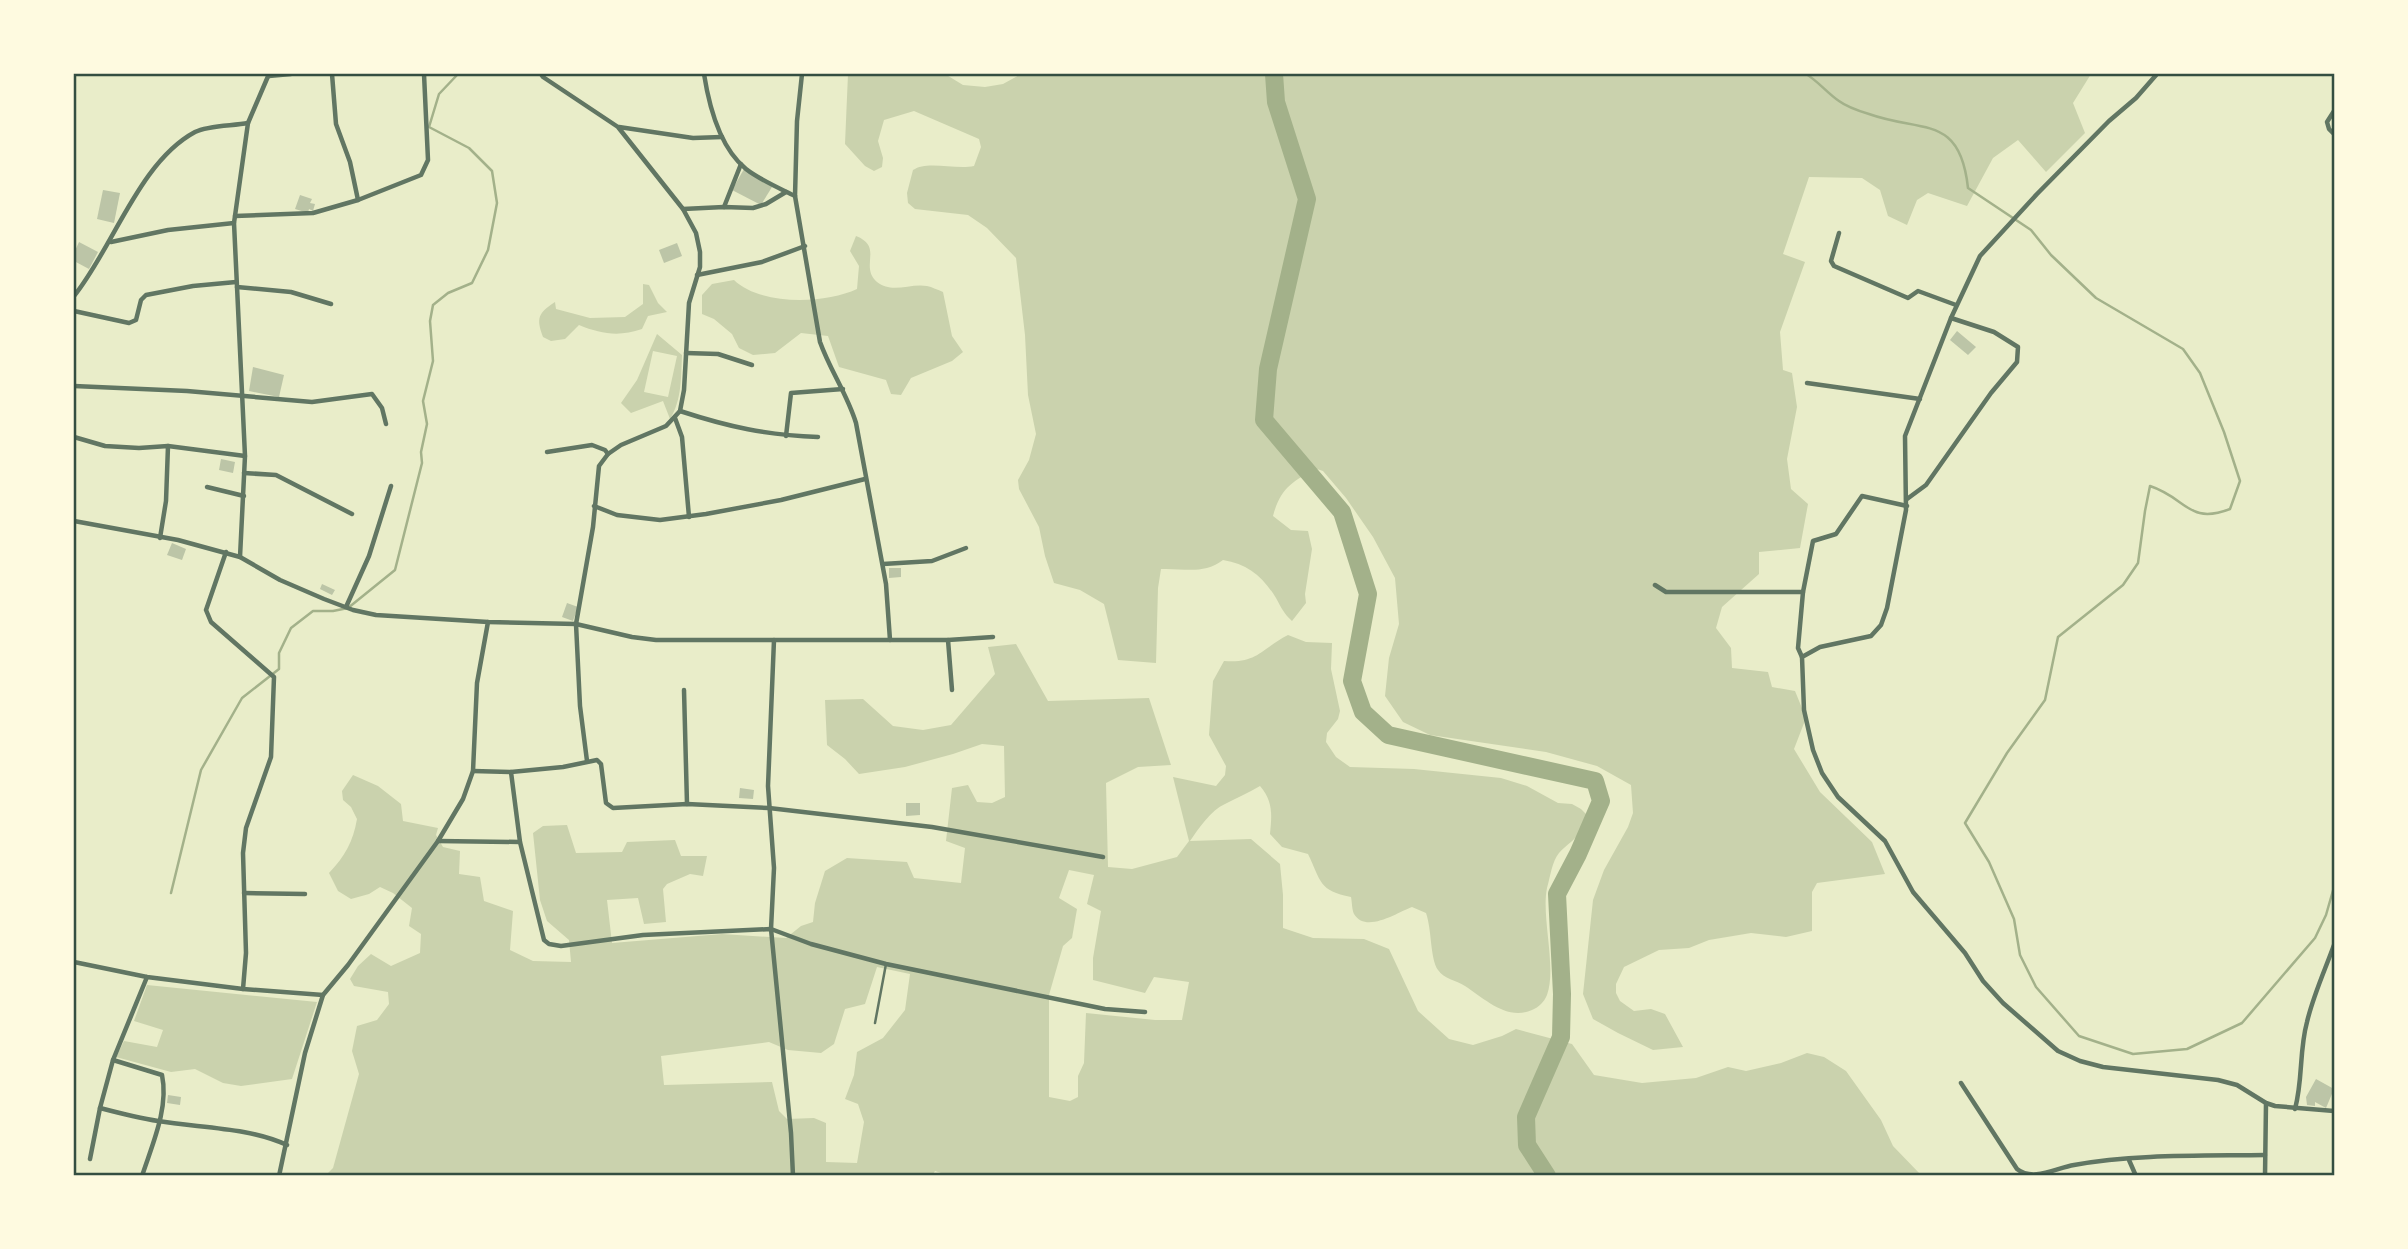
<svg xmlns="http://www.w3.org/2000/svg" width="2408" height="1249" viewBox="0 0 2408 1249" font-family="'PT Serif',serif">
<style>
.green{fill:#cad2ad;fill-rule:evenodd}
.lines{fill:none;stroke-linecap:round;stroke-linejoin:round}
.stream{stroke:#a3b18a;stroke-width:2.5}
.river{stroke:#a3b18a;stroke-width:18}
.building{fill:#bcc5a7}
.service{stroke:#617663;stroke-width:2.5}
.minor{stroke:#617663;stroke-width:4.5}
.neatline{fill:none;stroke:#344e41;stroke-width:2.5}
</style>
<rect width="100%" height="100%" fill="#e9edc9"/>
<g class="green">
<path d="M848 74H945L963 85 985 87 1003 84 1021 74H2091L2073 103 2085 133 2046 172 2018 140 1993 158 1967 206 1928 193 1917 200 1907 225 1888 216 1880 190 1862 178 1809 177 1783 254 1805 262 1780 332 1783 370 1792 373 1797 407 1787 459 1791 489 1808 504 1800 548 1759 552V574L1722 607 1716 628 1731 648 1732 668 1768 672 1772 687 1795 691 1806 718 1794 749 1820 792 1872 842 1885 874 1817 883 1812 892V931L1786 937 1751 933 1709 940 1689 948 1659 950 1624 967 1616 984V993L1620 1001 1634 1011 1651 1009 1665 1014 1683 1047 1653 1050 1618 1033 1593 1019 1583 994 1593 900 1604 870 1628 827 1633 813 1631 785 1597 766 1546 752 1430 735 1403 722 1385 696 1389 658 1399 624 1395 578 1373 537 1346 498 1323 471 1317 469C1293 480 1280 489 1273 516L1291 530 1308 531 1312 549 1305 594 1306 603 1292 621C1284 614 1281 607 1276 598 1263 577 1248 564 1223 560 1203 575 1184 568 1161 569L1158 588 1156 663 1118 660 1104 604 1080 590 1054 583 1045 556 1039 527 1019 489 1018 480 1029 460 1036 434 1028 395 1025 335 1016 258 987 228 968 215 915 209 908 203 907 193 913 170C927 160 955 170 974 166L981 147 979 139 914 111 884 120 878 141 883 158 882 167 874 171 865 166 845 144Z"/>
<path d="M856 236C884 247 859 266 877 282 892 294 910 283 927 286 932 287 938 290 943 292L952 336 963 352 952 361 911 378 901 395 891 394 886 380 839 367 828 336 801 333 775 353 753 355 739 348 732 334 714 319 702 314V295L712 284 734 280C761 306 825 304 857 289L859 266 850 251Z"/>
<path d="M643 284 649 285 658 303 667 312 648 316 642 329C619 337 601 334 579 325L565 339 551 341 543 337C536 318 538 313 555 302L556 309 590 318 625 317 643 304Z"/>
<path d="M657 334 682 355C681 377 682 400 670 419L663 401 631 413 621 403 637 380ZM653 351 677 356 668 397 644 392Z"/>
<path d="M1288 635 1306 642 1332 643 1331 669 1340 711 1338 719 1327 733 1326 742 1336 757 1350 767 1414 769 1501 778 1527 786 1558 803 1572 804 1581 809 1587 815C1583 837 1572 839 1559 853 1552 861 1550 878 1547 888 1541 917 1557 967 1547 995 1544 1002 1539 1007 1532 1010 1507 1021 1485 999 1465 986 1456 980 1444 979 1438 970 1430 959 1432 930 1426 913L1412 907C1398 912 1366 934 1354 914 1352 910 1352 902 1351 897 1319 891 1321 881 1308 854L1282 847 1270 834C1272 814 1273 801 1260 786 1248 793 1236 798 1225 804 1211 810 1199 828 1190 841L1251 839 1280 864 1283 895V928L1313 938 1364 939 1389 949 1418 1011 1449 1039 1473 1045 1502 1036 1516 1029 1572 1044 1594 1075 1642 1083 1696 1078 1728 1067 1746 1071 1781 1063 1807 1053 1824 1057 1846 1071 1881 1120 1893 1146 1921 1175 950 1176 935 1171 932 1176H325L333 1168 359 1074 352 1051 357 1026 377 1020 389 1004 388 992 354 986 350 979 358 966 371 954 391 966 420 953 421 934 409 926 412 908 393 893 380 887 369 894 351 899 338 891 329 873C345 856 353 842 357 819L351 807 343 800 342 791 353 775 378 786 401 804 403 821 438 828 436 835 443 847 460 851 459 874 480 877 484 901 513 911 510 950 533 961 571 962 569 940 547 921 540 900 533 833 543 826 567 825 576 853 622 852 627 842 675 840 681 856H707L703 876 690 874 667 884 663 889 666 922 644 924 638 898 607 900 612 943 722 934 786 938 801 926 813 922 815 903 825 871 847 858 907 862 914 878 961 883 965 848 946 841 952 788 968 785 977 802 992 803 1005 797 1004 746 982 744 953 754 905 767 859 774 845 759 827 745 825 700 863 699 893 726 923 730 951 725 995 674 988 647 1016 644 1048 701 1149 698 1171 765 1138 767 1106 783 1108 867 1132 869 1177 857 1189 841 1173 777 1216 786 1225 775 1226 766 1209 735 1213 681 1224 661C1258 664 1262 648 1288 635ZM1069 870 1094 875 1087 904 1101 911 1093 958V980L1145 993 1154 977 1189 982 1182 1020H1155L1086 1013 1084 1063 1078 1076V1097L1070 1101 1049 1097V995L1063 946 1072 938 1077 909 1059 898ZM877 967 910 974 905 1010 883 1038 857 1052 854 1075 845 1099 858 1104 864 1122 857 1163 826 1162V1123L814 1118 787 1119 779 1111 772 1082 664 1085 661 1056 769 1042 788 1050 821 1053 834 1044 845 1009 865 1004Z"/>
<polygon points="147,985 317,1002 292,1079 241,1086 223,1083 195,1069 171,1072 116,1057 124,1041 157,1047 163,1030 134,1021"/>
</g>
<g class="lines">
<g class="stream">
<path d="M1806 74C1818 81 1827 93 1839 101 1847 107 1859 111 1869 114 1922 133 1960 114 1968 188L2031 230 2051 255 2096 298 2183 349 2200 373 2224 432 2240 481 2230 509C2188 525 2187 498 2150 486L2145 511 2138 563 2123 585 2058 637 2045 700 2007 753 1965 823 1989 862 2014 919 2020 955 2036 987 2079 1036 2133 1054 2187 1049 2242 1023 2315 938 2326 915 2334 887"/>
<polyline points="171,893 201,770 242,698 279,669 279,653 291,628 313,611 333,611 348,608 395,570 422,463 421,452 427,424 423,401 433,361 430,321 433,305 448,293 472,283 488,250 497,203 492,171 469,148 429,127 439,94 458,74"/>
</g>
<polyline class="river" points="1274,74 1276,102 1307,199 1268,369 1264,420 1342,512 1368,594 1352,681 1363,712 1388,735 1595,781 1601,801 1578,854 1557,894 1562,994 1561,1037 1526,1117 1527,1145 1547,1176"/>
</g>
<g class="building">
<polygon points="744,169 772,187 761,205 732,190"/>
<polygon points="103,190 120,193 114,223 97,219"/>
<polygon points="300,195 312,199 310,203 315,204 313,211 309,209 308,213 295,209"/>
<polygon points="79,242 98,252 89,269 74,261 74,253"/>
<polygon points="677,243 682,256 664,263 659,250"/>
<polygon points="1957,331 1976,347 1968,355 1950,340"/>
<polygon points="253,367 284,375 279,397 249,391"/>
<polygon points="221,459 235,462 233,473 219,470"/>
<polygon points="172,543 186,549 182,560 167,555"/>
<polygon points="889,568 901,568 901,577 889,578"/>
<polygon points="322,584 335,590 332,595 320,589"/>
<polygon points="567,603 578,607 573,621 562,617"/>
<polygon points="740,788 754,790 753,799 739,798"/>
<polygon points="906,803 920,803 920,815 906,816"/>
<polygon points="2316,1079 2334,1089 2326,1108 2315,1102 2315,1106 2307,1105 2306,1097"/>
<polygon points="168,1095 181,1097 180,1105 167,1103"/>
</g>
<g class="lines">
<polyline class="service" points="875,1023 886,964"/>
<g class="minor">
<polyline points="332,74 336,124 350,162 358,200"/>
<polyline points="541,74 543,77 618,127 683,209 696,233 700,252 700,267 689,303 684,390 680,411 666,426 621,445 608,454 599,466 593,527 576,624 580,706 587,761"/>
<path d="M704 74C709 106 719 147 746 169 760 180 779 188 795 196"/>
<path d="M802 74 797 121 795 196 820 342C830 370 847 394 856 423L886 584 890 640"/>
<polyline points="2157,74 2136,98 2109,121 2037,194 1980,256 1951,318 1905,436 1906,510 1887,608 1881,625 1871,636 1820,647 1802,657 1804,710 1813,750 1822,773 1838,797 1885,841 1913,892 1965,953 1983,981 2003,1003 2058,1051 2080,1061 2103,1067 2218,1080 2237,1085 2266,1103 2275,1106 2334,1111"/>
<polyline points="269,76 291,74"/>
<polyline points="2334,111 2327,122 2329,129 2334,134"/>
<polyline points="619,127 693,138 722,137"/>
<polyline points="724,207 741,164"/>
<polyline points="683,209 724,207 753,208 766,204 786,192"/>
<polyline points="235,216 313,213 358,200 421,175 428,160 424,74"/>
<polyline points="1839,233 1831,261 1834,266 1908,298 1918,291 1956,305"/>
<polyline points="111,242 168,230 234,223"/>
<polyline points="697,275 762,262 805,246"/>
<polyline points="237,287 291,292 331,304"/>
<path d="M74 296C113 248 139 162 195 132 209 125 232 126 248 123"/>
<polyline points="74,311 129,323 136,320 141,300 146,295 193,286 236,282"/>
<polyline points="686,353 718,354 752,365"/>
<polyline points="1807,383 1920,399"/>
<polyline points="74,386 187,391 312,402 372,394 382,408 386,424"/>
<path d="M680 411C729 427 766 435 818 437"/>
<polyline points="675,418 682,437 689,517"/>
<polyline points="786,436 791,393 843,389"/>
<polyline points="74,437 105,446 139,448 168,446 245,456"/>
<polyline points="547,452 592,445 605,450 608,454"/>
<polyline points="244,473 276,475 352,514"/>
<polyline points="207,487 244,496"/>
<polyline points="1907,499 1926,485 1991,393 2017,362 2018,347 1994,332 1951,318"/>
<polyline points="594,506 617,515 660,520 706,514 781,500 865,479"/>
<polyline points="74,521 178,540 240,557 280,580 324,599 353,610 376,615 488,622 576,624 632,637 656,640 948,640 993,637"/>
<polyline points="160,538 166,501 168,446"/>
<polyline points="226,552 206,610 211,622 274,677 271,757 246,828 243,853 246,953 243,989"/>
<polyline points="240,557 245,456 234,223 248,123 269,74"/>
<polyline points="883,564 932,561 966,548"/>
<polyline points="1655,585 1666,592 1803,592 1798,648 1802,657"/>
<polyline points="1803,592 1813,541 1836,534 1862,496 1907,506"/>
<polyline points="346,607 369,556 391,486"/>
<polyline points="774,640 768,786 774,868 771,929 791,1133 793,1176"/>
<polyline points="948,640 952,690"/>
<polyline points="684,690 687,804"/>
<polyline points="473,771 511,772 563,767 597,760 601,764 606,803 613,808 687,804 769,808 932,827 1103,857"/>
<polyline points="511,772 520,842 544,940 549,944 561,946 643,935 771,929 811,944 886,964 1105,1009 1145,1012"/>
<polyline points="438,841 520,842"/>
<polyline points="244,893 305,894"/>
<polyline points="74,962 147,977 243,989 323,995"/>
<path d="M113 1060 162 1075C169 1108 152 1145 142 1176"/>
<path d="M1961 1083 2017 1169C2033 1182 2056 1168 2074 1165 2133 1154 2204 1156 2265 1155"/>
<path d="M100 1108C119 1113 138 1118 158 1121 200 1128 248 1127 287 1145"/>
<path d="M2295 1109C2303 1080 2299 1051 2307 1022 2313 996 2325 970 2334 945"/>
<polyline points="90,1159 100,1108 113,1060 147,977"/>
<polyline points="2129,1160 2136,1176"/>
<polyline points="279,1176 305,1053 323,995 348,965 438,841 463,799 473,771 477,683 488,622"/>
<polyline points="2265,1176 2266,1103"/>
</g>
</g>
<rect width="2408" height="1249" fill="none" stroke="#fefae0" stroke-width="150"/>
<rect x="75" y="75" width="2258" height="1099" class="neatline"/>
</svg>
